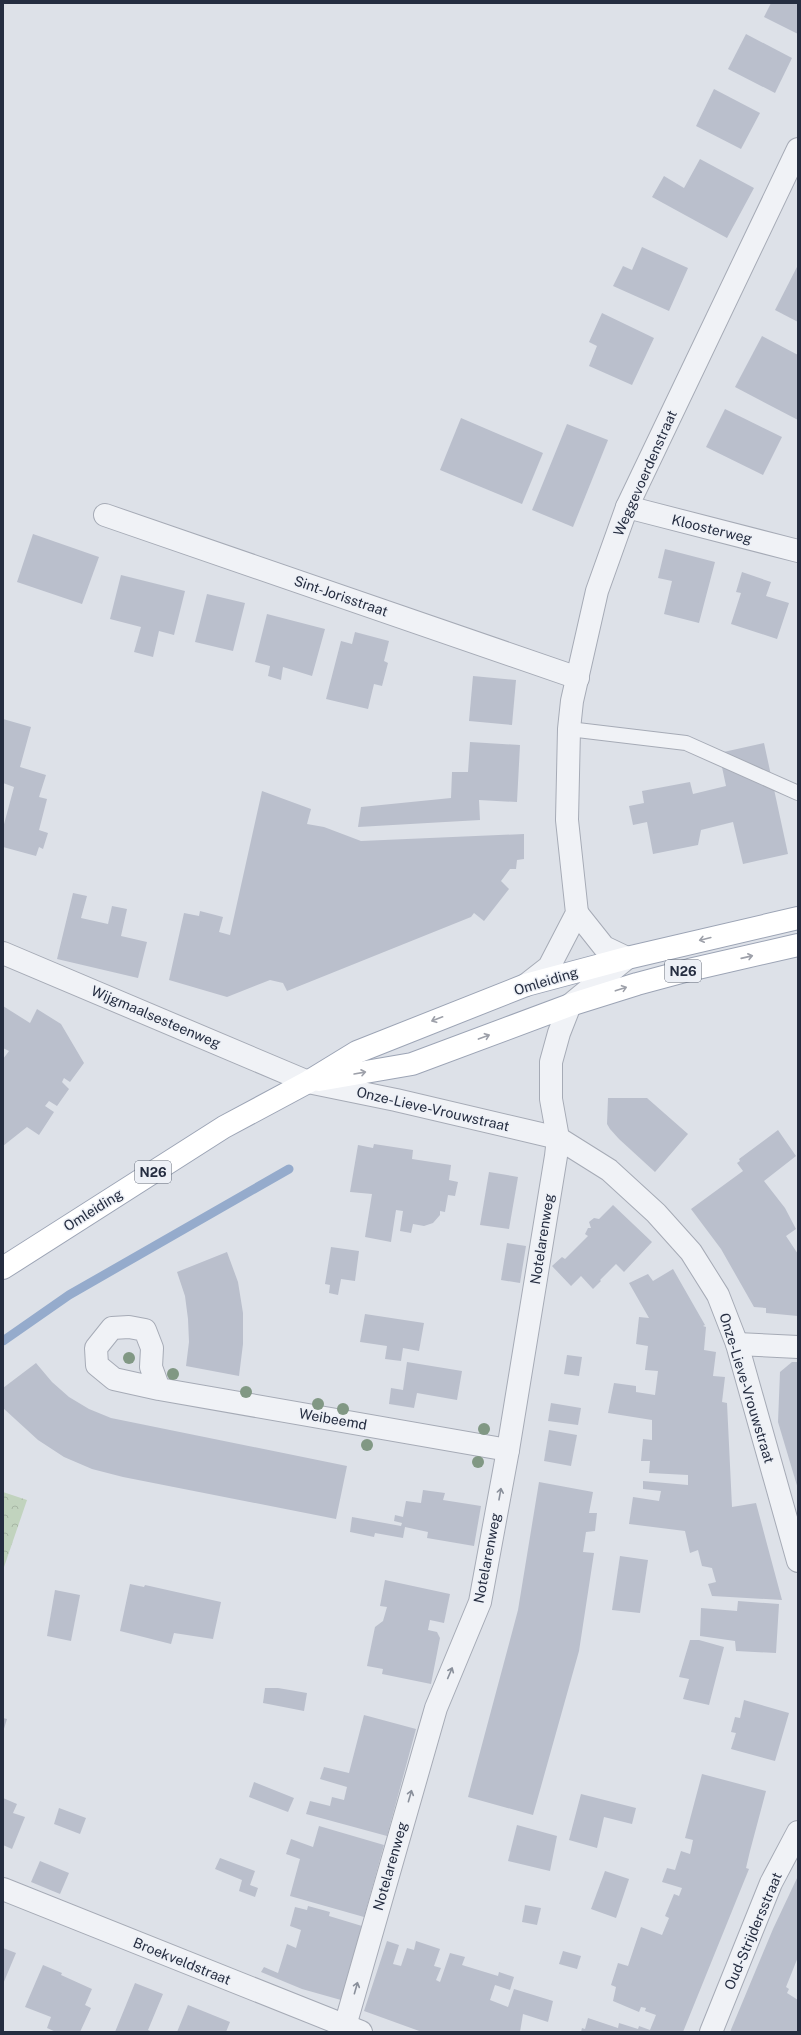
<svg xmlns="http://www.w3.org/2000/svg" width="801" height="2035" viewBox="0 0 801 2035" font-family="'Public Sans',sans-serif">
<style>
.park{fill:url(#park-crowns)}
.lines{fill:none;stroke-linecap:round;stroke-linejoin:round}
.stream{stroke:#95abcc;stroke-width:9}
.building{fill:#babfcc}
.service-casing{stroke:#a6abb6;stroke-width:16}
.minor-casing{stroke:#a6abb6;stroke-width:24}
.tertiary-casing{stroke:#a6abb6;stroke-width:24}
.primary-casing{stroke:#9ca4b5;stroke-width:24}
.service{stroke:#f0f2f6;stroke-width:14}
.minor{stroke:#f0f2f6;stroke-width:22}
.tertiary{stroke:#f0f2f6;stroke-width:22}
.primary{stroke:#fff;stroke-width:22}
.tree{fill:#819884}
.oneway{stroke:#9da0a9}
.oneway2{stroke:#8a909b}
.labels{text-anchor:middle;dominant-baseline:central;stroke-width:3;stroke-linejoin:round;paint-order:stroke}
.shield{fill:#edf0f6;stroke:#616877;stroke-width:1}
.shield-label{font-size:13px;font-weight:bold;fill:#252d40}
.street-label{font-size:14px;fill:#252d40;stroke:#edf0f6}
</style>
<defs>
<pattern id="park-crowns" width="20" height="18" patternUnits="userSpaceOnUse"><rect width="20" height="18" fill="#c1d3be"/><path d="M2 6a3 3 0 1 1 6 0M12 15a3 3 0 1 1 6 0" fill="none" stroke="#a6b5a4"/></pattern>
</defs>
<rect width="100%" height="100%" fill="#dde1e8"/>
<polygon class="park" points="3,1492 27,1500 3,1570"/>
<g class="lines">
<polyline class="stream" points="3,1341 69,1295 289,1169"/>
</g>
<g class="building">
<polygon points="771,3 798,3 798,34 764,17"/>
<polygon points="746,34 792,58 775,93 728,69"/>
<polygon points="714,89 760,113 741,149 696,126"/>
<polygon points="700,159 754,188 727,238 652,197 664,176 684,188"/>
<polygon points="642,247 688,268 669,311 613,286 623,266 632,270"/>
<polygon points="798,265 798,322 775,310"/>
<polygon points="602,313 654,338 632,385 589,366 597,346 589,342"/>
<polygon points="762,336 798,355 798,420 735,387"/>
<polygon points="725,409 782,437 763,475 706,447"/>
<polygon points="461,418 543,453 522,504 440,470"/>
<polygon points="567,424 608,440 573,527 532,510"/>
<polygon points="33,534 99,557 82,604 17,582"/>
<polygon points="665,549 715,562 699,623 664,614 672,581 658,578"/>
<polygon points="742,572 771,582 766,596 789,603 777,639 731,624 741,593 736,592"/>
<polygon points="121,575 185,591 174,635 159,631 153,657 134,652 141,627 110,619"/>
<polygon points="207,594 245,603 233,651 195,642"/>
<polygon points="267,614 325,629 312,676 283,667 281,680 268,676 270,666 255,662"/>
<polygon points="355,632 389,641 384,661 388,663 382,686 374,684 368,709 326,699 341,641 352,644"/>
<polygon points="473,676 516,680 512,725 469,721"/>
<polygon points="3,719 31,727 20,767 46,775 39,797 47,799 39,830 48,833 43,849 39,847 36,856 3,847 3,828 14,787 3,783"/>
<polygon points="470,742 520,745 517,802 479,800 480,820 358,827 361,807 451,798 452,772 468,772"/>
<polygon points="764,743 788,854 743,864 733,822 701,830 698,845 653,854 647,822 633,825 629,806 644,803 642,791 690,782 693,794 726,786 719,753"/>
<polygon points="262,791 311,809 307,824 324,827 361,841 524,834 524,859 517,860 516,869 510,869 501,881 509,889 484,921 474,913 471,917 287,991 283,983 270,980 227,997 169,980 184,913 199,916 200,911 223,917 219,932 230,935"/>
<polygon points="73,893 87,896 81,918 108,924 112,906 127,909 121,936 147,942 138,978 57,959"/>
<polygon points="3,1006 30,1023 37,1009 61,1024 84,1063 70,1082 64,1078 62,1082 69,1089 57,1106 49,1101 45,1106 54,1112 39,1135 27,1127 3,1146 3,1059 9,1051 3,1048"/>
<polygon points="608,1098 647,1098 688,1134 655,1172 619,1139 610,1129 607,1124"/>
<polygon points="778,1130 796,1156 764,1181 785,1208 796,1229 786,1236 798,1254 798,1316 766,1313 766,1308 754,1307 721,1249 691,1209 743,1171 737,1163 740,1161 739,1159"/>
<polygon points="374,1144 413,1150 412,1159 451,1165 449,1180 458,1182 455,1196 448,1195 445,1212 440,1211 440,1215 433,1223 424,1226 413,1224 411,1233 400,1231 403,1211 396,1210 391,1242 365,1237 372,1194 350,1192 358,1145 373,1148"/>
<polygon points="489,1172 518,1177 509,1229 480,1225"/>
<polygon points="613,1205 652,1242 624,1272 616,1264 600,1280 601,1281 593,1289 581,1276 571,1286 552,1266 562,1257 565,1259 588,1236 585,1234 588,1228 591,1228 589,1222 594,1218 599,1219"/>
<polygon points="507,1243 526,1246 520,1283 501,1280"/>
<polygon points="331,1247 359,1251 355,1281 341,1279 338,1295 329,1293 330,1285 325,1284"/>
<polygon points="227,1252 238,1282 243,1313 243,1344 239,1376 186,1366 189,1342 188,1319 185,1296 177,1272"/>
<polygon points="673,1269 705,1325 703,1326 706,1327 704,1350 716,1352 713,1376 725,1377 722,1402 727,1403 732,1507 756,1503 782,1600 712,1596 708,1584 716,1582 712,1568 702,1566 698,1550 690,1553 685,1531 629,1524 633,1497 659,1501 661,1491 643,1489 643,1481 688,1485 688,1475 649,1473 650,1461 641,1461 643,1439 652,1440 652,1420 608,1413 614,1383 636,1386 636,1392 655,1395 658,1371 645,1370 648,1346 636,1344 639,1317 649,1318 629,1283 648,1274 653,1281"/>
<polygon points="365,1314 424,1323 419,1351 403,1348 401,1361 385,1359 387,1346 360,1342"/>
<polygon points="567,1355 582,1357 579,1376 564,1374"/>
<polygon points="407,1362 462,1371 457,1400 417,1393 414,1408 389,1404 391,1388 403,1390"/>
<polygon points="792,1362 798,1362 798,1489 778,1422 780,1372"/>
<polygon points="36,1363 52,1382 69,1397 89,1409 111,1418 347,1466 336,1519 123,1477 92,1469 64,1457 38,1440 3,1408 3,1388"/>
<polygon points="551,1403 581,1408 578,1425 548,1421"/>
<polygon points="549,1430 577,1435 571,1466 544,1461"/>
<polygon points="539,1482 593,1492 589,1513 597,1513 595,1531 586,1532 583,1552 594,1553 579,1651 533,1815 468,1797 518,1610"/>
<polygon points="423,1490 445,1493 443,1500 481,1506 474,1546 427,1538 428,1532 405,1527 403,1538 375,1533 374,1537 350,1532 352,1517 401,1526 402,1523 394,1521 395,1515 403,1517 406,1501 421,1503"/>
<polygon points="620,1556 648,1560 640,1613 612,1610"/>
<polygon points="385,1580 450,1594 444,1623 430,1620 428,1630 437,1632 440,1638 431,1684 382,1674 383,1669 367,1666 375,1627 383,1621 387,1607 380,1606"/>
<polygon points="130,1584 144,1587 145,1585 221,1602 213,1639 174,1633 171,1644 120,1631"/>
<polygon points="55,1590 80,1595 71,1641 47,1636"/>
<polygon points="738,1601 779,1604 776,1653 736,1651 735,1641 700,1636 701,1608 737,1611"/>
<polygon points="690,1640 699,1640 724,1647 709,1705 683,1699 689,1679 679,1677"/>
<polygon points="265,1688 278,1688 307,1693 304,1711 263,1703"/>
<polygon points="744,1700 789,1713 775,1761 731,1749 736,1733 731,1732 735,1717 740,1718"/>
<polygon points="364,1715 416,1729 387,1836 306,1814 310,1801 330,1806 332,1797 344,1800 347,1787 320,1779 324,1767 349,1773"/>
<polygon points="3,1718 7,1719 3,1732"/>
<polygon points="702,1774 766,1791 750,1851 746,1868 749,1869 683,2032 581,2032 582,2028 585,2029 588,2018 618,2028 619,2023 638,2029 639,2026 650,2030 656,2015 645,2011 646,2008 641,2007 639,2012 613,2001 616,1987 611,1985 618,1963 628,1966 641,1927 662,1935 669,1918 665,1916 674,1894 679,1896 682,1888 662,1882 667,1868 675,1870 681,1851 690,1854 693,1840 685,1838"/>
<polygon points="254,1782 294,1798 288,1812 249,1797"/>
<polygon points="581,1794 636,1808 632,1824 604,1817 597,1848 569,1840"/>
<polygon points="3,1798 17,1804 13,1813 25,1817 12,1849 3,1845"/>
<polygon points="59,1808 86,1818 80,1834 54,1824"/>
<polygon points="517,1825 557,1836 550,1871 508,1861"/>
<polygon points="319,1826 384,1845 364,1917 290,1896 300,1859 286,1854 291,1839 313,1847"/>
<polygon points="220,1858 255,1871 250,1885 258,1888 255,1897 239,1891 242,1880 215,1869"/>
<polygon points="40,1861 69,1873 60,1894 31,1882"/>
<polygon points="605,1871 629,1879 616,1918 591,1909"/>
<polygon points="798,1876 798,1957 786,1987 789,1989 787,1993 798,2000 798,2032 730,2032 773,1929"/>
<polygon points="525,1905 541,1908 537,1925 522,1922"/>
<polygon points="308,1906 330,1912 329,1916 362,1926 341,2000 302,1989 261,1972 264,1967 278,1973 287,1944 296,1948 301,1930 290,1926 295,1907 307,1910"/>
<polygon points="387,1941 399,1945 393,1964 401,1966 407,1948 414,1950 416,1941 440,1949 434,1966 441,1968 436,1980 440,1982 450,1953 465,1957 462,1965 498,1976 499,1972 514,1977 510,1990 495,1985 490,2000 508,2007 514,1989 553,2001 548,2022 523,2014 520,2032 422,2032 364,2011"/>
<polygon points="3,1948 16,1953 3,1984"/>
<polygon points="563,1951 581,1956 577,1969 559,1964"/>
<polygon points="43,1965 62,1973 61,1975 92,1989 85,2005 91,2008 80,2032 56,2032 47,2028 51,2017 25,2007"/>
<polygon points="135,1983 163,1994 148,2030 153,2032 115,2032"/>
<polygon points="188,2005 230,2022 226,2032 177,2032"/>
</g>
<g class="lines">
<defs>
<polyline id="service" points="569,729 686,743 798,793"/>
<g id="minor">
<polyline points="627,507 798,551"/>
<polyline points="105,515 578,678"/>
<polyline points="526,985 549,967 577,913 567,820 569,729 572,701 597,591 627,507 798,149"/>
<polyline points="308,1082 396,1100 558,1138 609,1170 656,1213 691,1252 718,1295 737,1344 798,1561"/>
<polyline points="737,1344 798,1347"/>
<polyline points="159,1389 151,1367 152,1348 145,1330 129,1327 112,1328 96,1348 97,1365 114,1379 159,1389 508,1450"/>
<polyline points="3,1889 361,2032"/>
<polyline points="340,2032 345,2026 436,1708 480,1602 508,1450 556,1156 558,1138 551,1099 551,1062 559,1033 570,1005 627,958 604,947 577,913"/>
<polyline points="711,2032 771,1883 798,1832"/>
</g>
<polyline id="tertiary" points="3,953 308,1082"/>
<g id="primary">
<polyline points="319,1080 412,1064 570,1005 637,984 689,970 798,945"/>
<polyline points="3,1268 224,1127 308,1082 357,1052 526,985 627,958 798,918"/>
</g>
</defs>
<use href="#service" class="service-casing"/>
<use href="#minor" class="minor-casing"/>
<use href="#tertiary" class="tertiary-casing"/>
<use href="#primary" class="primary-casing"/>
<use href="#service" class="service"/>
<use href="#minor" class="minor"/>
<use href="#tertiary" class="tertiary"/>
<use href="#primary" class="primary"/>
</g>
<g class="tree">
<circle cx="129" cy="1358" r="6"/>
<circle cx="173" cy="1374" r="6"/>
<circle cx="246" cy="1392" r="6"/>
<circle cx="318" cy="1404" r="6"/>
<circle cx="343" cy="1409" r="6"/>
<circle cx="484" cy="1429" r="6"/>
<circle cx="367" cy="1445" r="6"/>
<circle cx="478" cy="1462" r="6"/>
</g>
<defs><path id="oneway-shaft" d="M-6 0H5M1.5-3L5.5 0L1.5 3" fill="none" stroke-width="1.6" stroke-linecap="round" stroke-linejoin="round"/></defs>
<g class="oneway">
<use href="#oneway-shaft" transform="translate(705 939) rotate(166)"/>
<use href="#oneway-shaft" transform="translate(747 957) rotate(-13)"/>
<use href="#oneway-shaft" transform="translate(621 989) rotate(-18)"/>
<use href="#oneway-shaft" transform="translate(437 1019) rotate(159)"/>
<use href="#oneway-shaft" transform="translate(484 1037) rotate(-20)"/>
<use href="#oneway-shaft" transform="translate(360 1073) rotate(-10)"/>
</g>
<g class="oneway2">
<use href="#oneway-shaft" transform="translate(500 1494) rotate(-80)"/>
<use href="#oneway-shaft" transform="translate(450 1673) rotate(-67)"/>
<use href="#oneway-shaft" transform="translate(410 1796) rotate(-74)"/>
<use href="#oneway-shaft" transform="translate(356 1988) rotate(-74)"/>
</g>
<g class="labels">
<g class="shield">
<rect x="665" y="960" width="36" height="22" rx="3"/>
<rect x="135" y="1161" width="36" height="22" rx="3"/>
</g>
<g class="shield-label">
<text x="683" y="971">N26</text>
<text x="153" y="1172">N26</text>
</g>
<g class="street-label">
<text transform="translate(645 473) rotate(-66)">Weggevoerdenstraat</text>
<text transform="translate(712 529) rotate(14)">Kloosterweg</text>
<text transform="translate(341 596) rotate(19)">Sint-Jorisstraat</text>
<text transform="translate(546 981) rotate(-17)">Omleiding</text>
<text transform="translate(156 1017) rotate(23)">Wijgmaalsesteenweg</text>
<text transform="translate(433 1109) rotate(13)">Onze-Lieve-Vrouwstraat</text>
<text transform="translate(93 1210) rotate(-32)">Omleiding</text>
<text transform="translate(542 1239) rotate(-81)">Notelarenweg</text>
<text transform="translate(747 1388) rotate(73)">Onze-Lieve-Vrouwstraat</text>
<text transform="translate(333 1419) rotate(10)">Weibeemd</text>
<text transform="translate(487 1558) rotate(-79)">Notelarenweg</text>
<text transform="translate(390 1866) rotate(-74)">Notelarenweg</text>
<text transform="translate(753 1931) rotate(-67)">Oud-Strijdersstraat</text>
<text transform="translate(182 1961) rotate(22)">Broekveldstraat</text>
</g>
</g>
<rect width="801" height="2035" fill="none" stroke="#252d40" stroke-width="8"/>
</svg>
